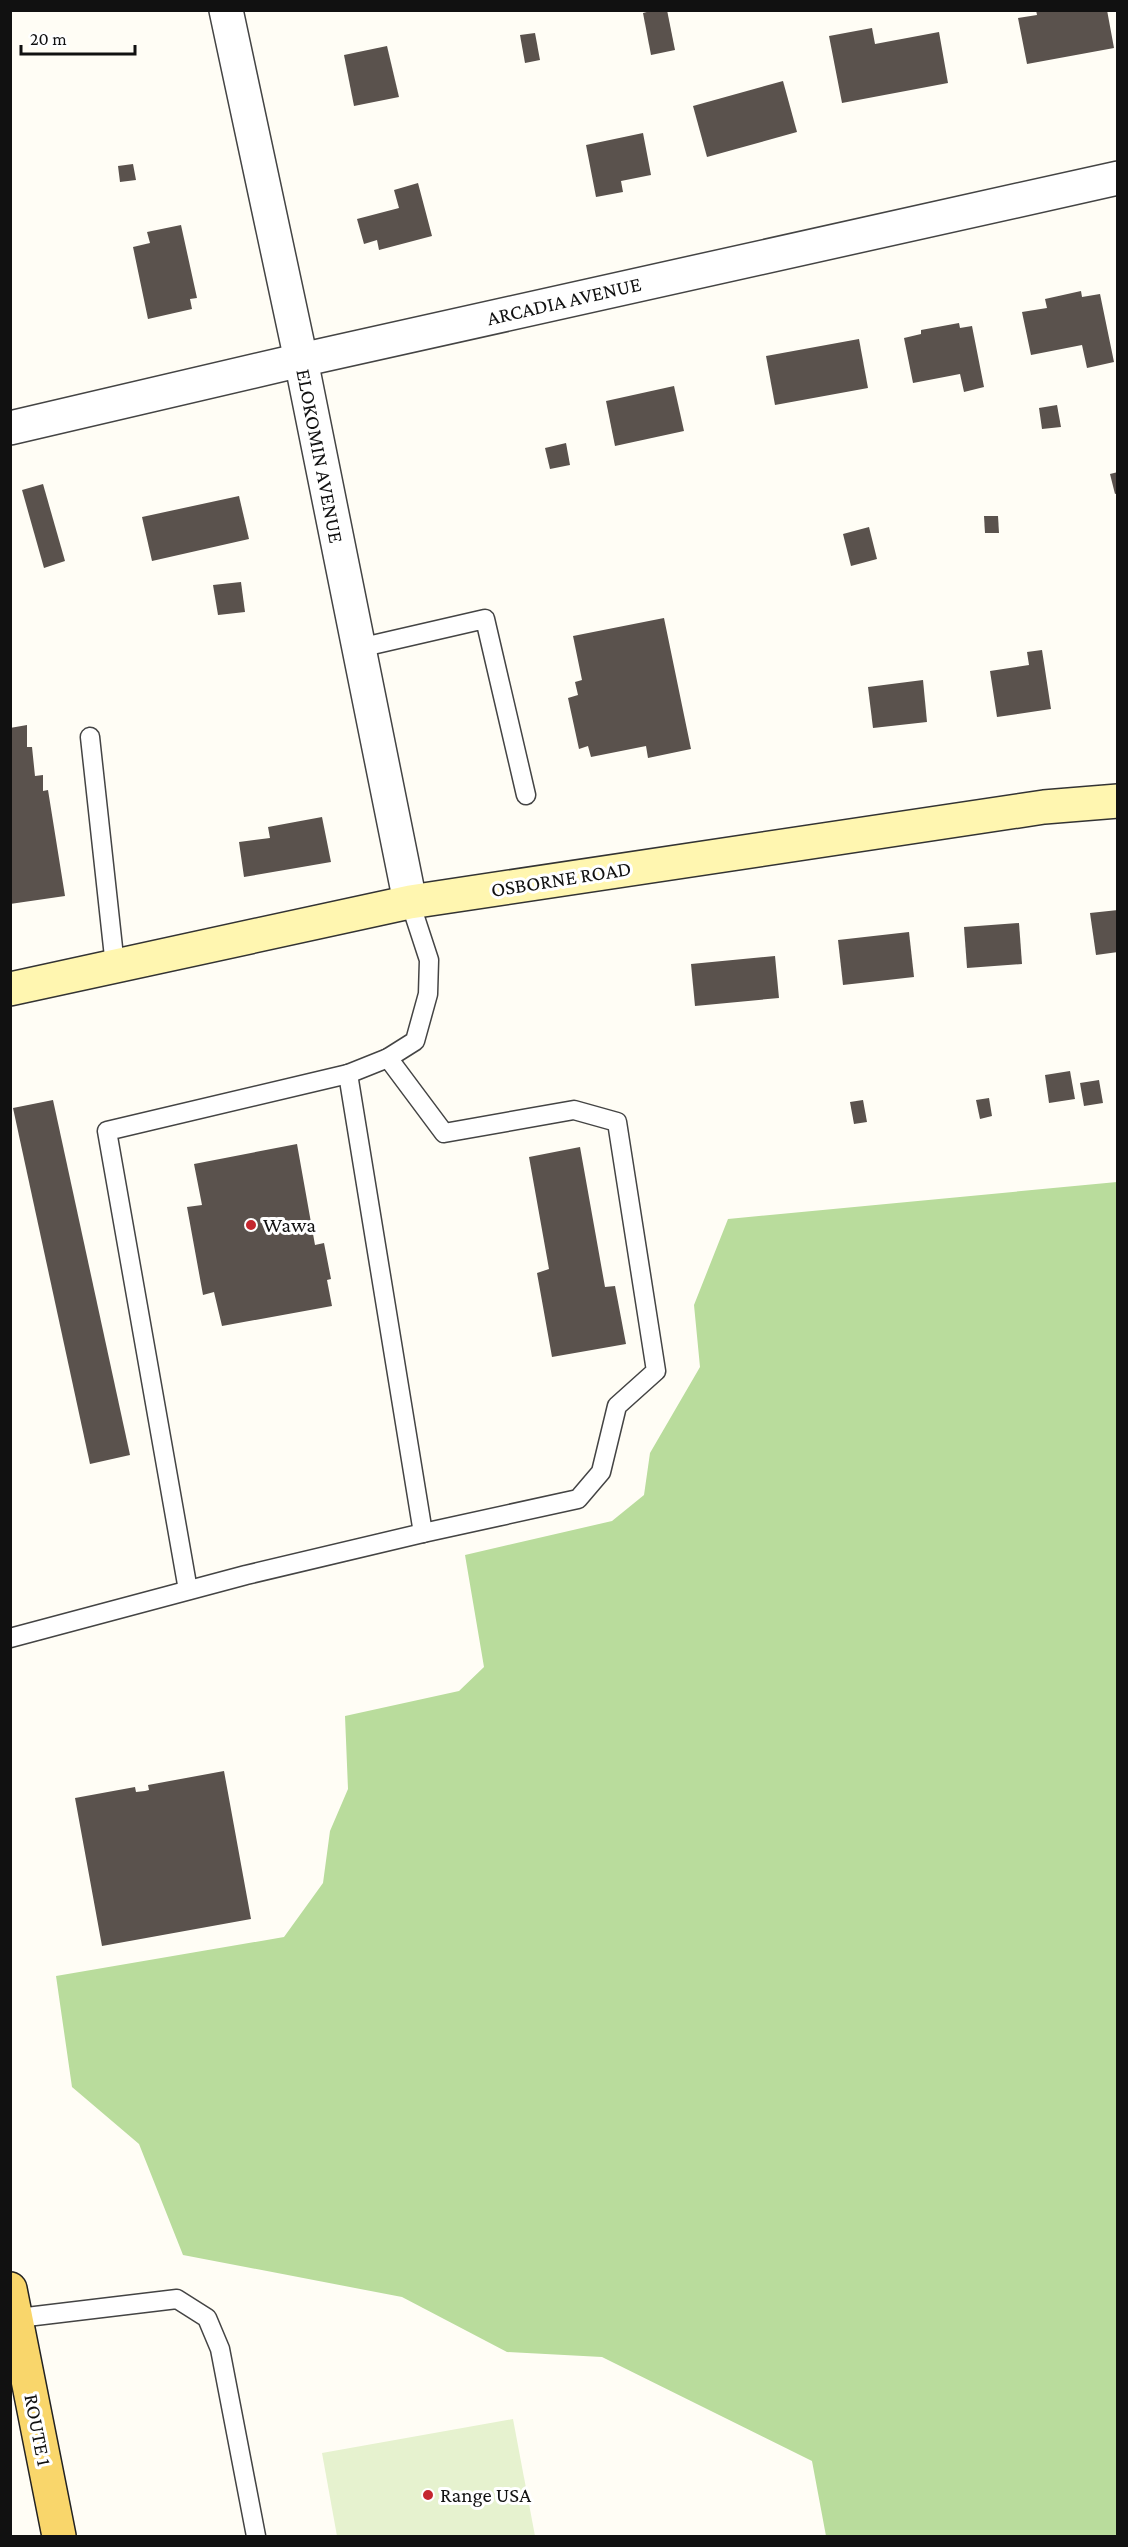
<svg xmlns="http://www.w3.org/2000/svg" width="1128" height="2547" viewBox="0 0 1128 2547" font-family="'Crimson Pro',serif">
<style>
.forest{fill:#b9dc9c}
.pitch{fill:#e6f2cf}
.building{fill:#5a524d}
.lines{fill:none;stroke-linecap:round;stroke-linejoin:round}
.lane-casing{stroke:#444;stroke-width:21}
.street-casing{stroke:#444;stroke-width:36}
.secondary-casing{stroke:#333;stroke-width:36}
.primary-casing{stroke:#222;stroke-width:36}
.lane{stroke:#fff;stroke-width:18}
.street{stroke:#fff;stroke-width:33}
.secondary{stroke:#fff6b0;stroke-width:33}
.primary{stroke:#f9d66b;stroke-width:33}
.poi-dot{fill:#c4262e;stroke:#fff;stroke-width:2}
.labels{text-anchor:middle;dominant-baseline:central;stroke-width:6;stroke-linejoin:round;paint-order:stroke}
.street-label{font-size:21px;fill:#111;stroke:#fff}
.poi-label{font-size:21px;fill:#111;stroke:#fff;text-anchor:start}
</style>
<rect width="100%" height="100%" fill="#fffdf5"/>
<polygon class="forest" points="1117,1182 1117,2536 826,2536 812,2461 602,2357 507,2352 402,2297 183,2255 139,2144 72,2087 56,1976 284,1937 323,1883 330,1831 348,1789 345,1716 459,1691 484,1667 465,1555 612,1521 644,1495 650,1453 700,1367 694,1305 728,1219"/>
<polygon class="pitch" points="513,2419 535,2536 337,2536 322,2453"/>
<g class="building">
<polygon points="654,10 667,10 675,50 651,55 643,13"/>
<polygon points="1036,10 1107,10 1114,48 1027,64 1018,18 1037,15"/>
<polygon points="872,28 875,44 939,32 948,83 842,103 829,36"/>
<polygon points="535,33 540,60 525,63 520,35"/>
<polygon points="387,46 399,97 354,106 344,55"/>
<polygon points="783,81 797,132 707,157 693,106"/>
<polygon points="643,133 651,175 621,181 623,192 596,197 586,145"/>
<polygon points="133,164 136,180 120,182 118,166"/>
<polygon points="418,183 432,236 379,250 377,240 364,244 357,219 399,208 394,190"/>
<polygon points="181,225 197,298 190,299 192,309 148,319 133,247 150,243 147,232"/>
<polygon points="1081,291 1082,297 1100,294 1114,362 1087,368 1082,345 1031,355 1022,312 1047,308 1045,299"/>
<polygon points="959,323 960,328 972,326 984,387 964,392 960,374 913,383 904,338 921,334 921,330"/>
<polygon points="859,339 868,388 775,405 766,356"/>
<polygon points="674,386 684,431 615,446 606,401"/>
<polygon points="1057,405 1061,427 1042,429 1039,408"/>
<polygon points="566,443 570,465 550,469 545,448"/>
<polygon points="1118,472 1118,493 1115,494 1110,474"/>
<polygon points="43,484 65,561 44,568 22,490"/>
<polygon points="239,496 249,539 152,561 142,517"/>
<polygon points="984,516 998,516 999,533 985,533"/>
<polygon points="869,527 877,559 851,566 843,534"/>
<polygon points="241,582 245,612 218,615 213,585"/>
<polygon points="664,618 691,749 648,758 646,746 591,757 588,746 579,749 568,698 578,695 575,682 582,680 573,636"/>
<polygon points="1042,650 1051,709 997,717 990,671 1029,665 1027,652"/>
<polygon points="923,680 927,722 873,728 868,687"/>
<polygon points="27,725 27,747 32,747 35,776 43,775 43,791 48,790 65,896 10,904 10,728"/>
<polygon points="322,817 331,862 244,877 239,842 270,838 268,827"/>
<polygon points="1118,910 1118,952 1096,955 1090,913"/>
<polygon points="1019,923 1022,964 967,968 964,927"/>
<polygon points="909,932 914,977 843,985 838,940"/>
<polygon points="775,956 779,998 695,1006 691,964"/>
<polygon points="1070,1071 1075,1099 1049,1103 1045,1075"/>
<polygon points="1099,1080 1103,1103 1084,1106 1080,1083"/>
<polygon points="989,1098 992,1116 980,1119 976,1100"/>
<polygon points="53,1100 130,1455 90,1464 13,1108"/>
<polygon points="863,1100 867,1122 854,1124 850,1102"/>
<polygon points="297,1144 315,1245 324,1243 331,1279 327,1280 332,1306 222,1326 214,1292 203,1295 187,1207 202,1205 194,1164"/>
<polygon points="580,1147 605,1287 615,1286 626,1344 552,1357 537,1273 549,1269 529,1157"/>
<polygon points="224,1771 251,1919 102,1946 75,1798 135,1787 136,1792 145,1791 149,1790 148,1785"/>
</g>
<g class="lines">
<defs>
<g id="lane">
<polyline points="359,648 485,619 526,795"/>
<polyline points="90,737 115,966"/>
<polyline points="388,1058 444,1133 574,1110 617,1122 656,1371 617,1406 601,1472 578,1499 423,1533"/>
<polyline points="188,1590 107,1131 348,1074"/>
<polyline points="10,1638 246,1575 423,1533 348,1074 388,1058 415,1041 428,994 429,960 410,902"/>
<polyline points="10,2319 177,2299 207,2318 220,2349 256,2536"/>
</g>
<g id="street">
<polyline points="226,10 301,360 410,902"/>
<polyline points="10,428 301,360 1118,178"/>
</g>
<polyline id="secondary" points="10,989 410,902 1044,807 1118,801"/>
<polyline id="primary" points="10,2289 59,2536"/>
</defs>
<use href="#lane" class="lane-casing"/>
<use href="#street" class="street-casing"/>
<use href="#secondary" class="secondary-casing"/>
<use href="#primary" class="primary-casing"/>
<use href="#lane" class="lane"/>
<use href="#street" class="street"/>
<use href="#secondary" class="secondary"/>
<use href="#primary" class="primary"/>
</g>
<g class="poi-dot">
<circle cx="251" cy="1225" r="6"/>
<circle cx="428" cy="2495" r="6"/>
</g>
<g class="labels">
<g class="street-label">
<text transform="translate(564 301) rotate(-13)">ARCADIA AVENUE</text>
<text transform="translate(320 456) rotate(79)">ELOKOMIN AVENUE</text>
<text transform="translate(561 879) rotate(-9)">OSBORNE ROAD</text>
<text transform="translate(38 2430) rotate(79)">ROUTE 1</text>
</g>
<g class="poi-label">
<text x="263" y="1225">Wawa</text>
<text x="440" y="2495">Range USA</text>
</g>
</g>
<rect width="1128" height="2547" fill="none" stroke="#111111" stroke-width="24"/>
<path d="M21 45v9h114v-9" fill="none" stroke="#111111" stroke-width="3"/>
<text x="30" y="45" font-size="18" fill="#111111" stroke="#ffffff" stroke-width="4.5" paint-order="stroke">20 m</text>
</svg>
